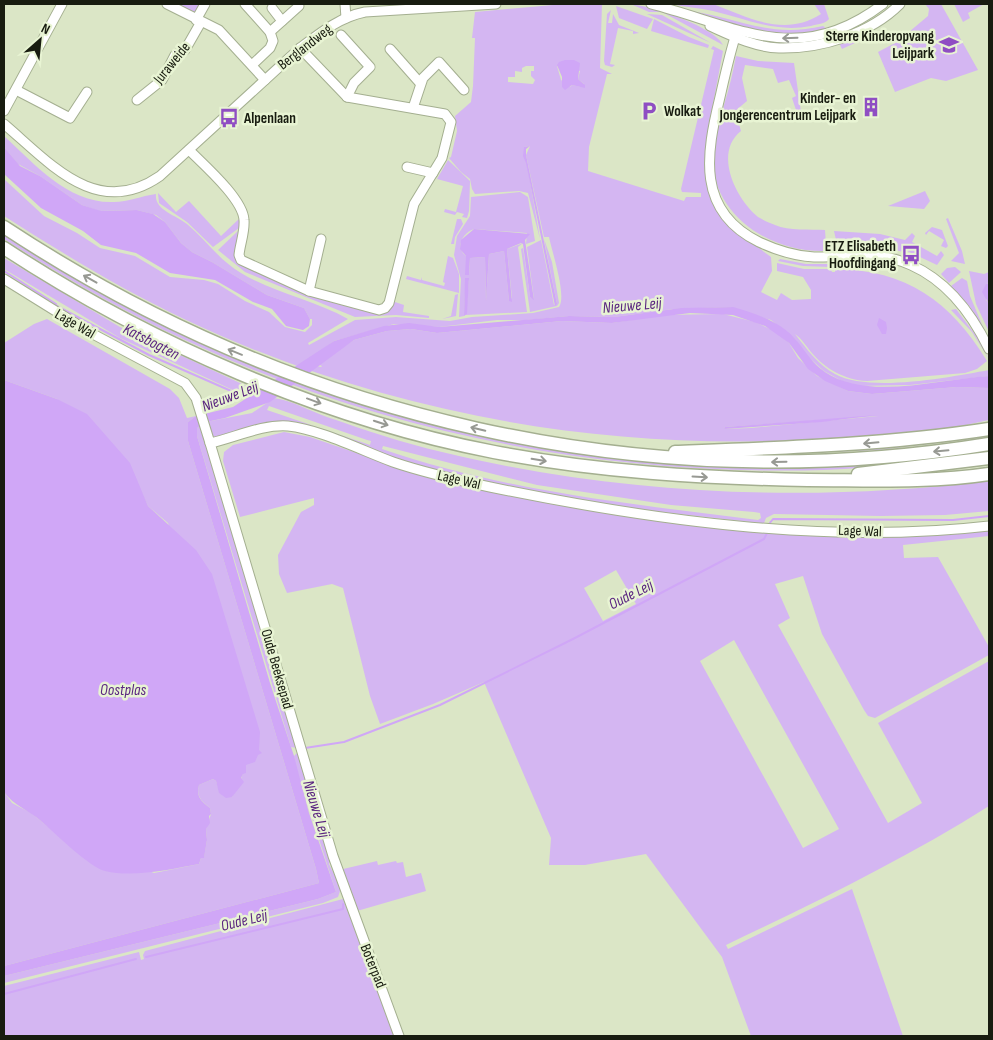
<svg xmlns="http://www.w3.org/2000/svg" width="993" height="1040" viewBox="0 0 993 1040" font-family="'Sofia Sans Condensed',sans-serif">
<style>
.green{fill:#d4b6f2;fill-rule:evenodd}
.water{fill:#d0a7f7}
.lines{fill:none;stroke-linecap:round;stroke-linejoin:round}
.stream{stroke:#d0a7f7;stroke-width:2}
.minor-casing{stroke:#a4af90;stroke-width:11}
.highway-casing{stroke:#a4af90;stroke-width:15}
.minor{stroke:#fff;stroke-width:9}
.highway{stroke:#fff;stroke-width:12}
.oneway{stroke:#979993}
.labels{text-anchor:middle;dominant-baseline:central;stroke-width:5;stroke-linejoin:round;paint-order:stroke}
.poi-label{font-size:15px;font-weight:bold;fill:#181c10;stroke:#e8f4d3;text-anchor:end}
.street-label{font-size:15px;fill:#181c10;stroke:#e8f4d3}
.water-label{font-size:16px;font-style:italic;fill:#5a2580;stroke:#e8f4d3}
</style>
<rect width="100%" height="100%" fill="#dbe6c6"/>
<g class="green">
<polygon points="179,4 202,4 195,16 177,6"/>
<path d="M602 4 600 68 612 74H607L589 147 588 171 684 201 686 197H701V193L682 192 681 189 714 50 711 49 713 46 723 51 706 141V170L737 232 771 257 772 271 761 292 777 300 781 293 792 300 811 299V290L803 277 777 271V263L804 269H831L832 272H835V269C907 270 950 301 987 361L977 369 965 373 867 381C845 380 825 369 811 352 806 346 802 339 795 334 807 349 818 365 835 374 869 393 951 377 989 370V376L910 385 856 386 842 381 824 371 806 355 795 339 771 320 730 307 673 309 614 317 569 316 526 320H497L439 327 394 324 334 341 304 363 321 367 322 366 317 364 354 340 387 331 411 329 437 333 562 321 612 323 664 315 723 314 755 322 776 332 789 343 798 358 817 376 848 391 872 394 957 387 989 388V420C934 433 876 435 819 439 601 452 382 413 184 319 121 289 62 253 4 216V179L44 216 77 233 100 248 135 256 170 277 204 280 218 284 245 301 269 312 285 327 305 332 312 325V319H310L304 308 267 295 212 262 192 252 181 243 165 222 156 215 137 210 99 211 82 205 40 176 18 164 4 147V136C35 164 68 204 114 202 128 202 141 196 156 194 154 210 176 215 187 224 206 240 219 260 241 273 274 293 314 300 348 319L308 343 309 345 355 320 396 317 450 321 472 317 533 313 559 307C567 296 552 252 549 237H544L526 155 530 146 524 147 540 239 528 193 519 191 475 194 472 189 470 179 461 172 449 158 451 157 457 131 455 116 471 102 473 86 475 38H472L475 12 553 5ZM526 66H534V71H531V76L535 80 533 84 508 82V77H515V71L522 72V68ZM557 66 580 71 578 79 584 84 582 87 572 85 570 87 561 80ZM878 416 751 428 724 429 725 427Z"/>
<path d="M671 4C683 4 702 0 713 4 748 17 784 38 821 14L814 4H824L829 19C825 24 817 24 811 26 775 33 747 19 713 11 699 8 685 7 671 4Z"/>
<polygon points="925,4 941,4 978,70 946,81 931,78 895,92 878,52 897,42 928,16 929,9"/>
<polygon points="954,4 984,4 968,13 970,18 963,22"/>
<path d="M633 5C651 5 716 28 723 45L662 12H649Z"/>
<polygon points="616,6 653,19 647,29 619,18"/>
<polygon points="611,10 608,23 612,23 613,14 619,25 639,33 633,34 633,31 618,28 610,64 615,65 612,67 605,65 604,61 607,14"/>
<path d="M683 10C737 16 766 39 823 26L828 30 801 35 765 34Z"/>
<polygon points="647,14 662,15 711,43"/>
<polygon points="654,19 689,37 709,45 708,48 651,31"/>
<polygon points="861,34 868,37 842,49 839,43"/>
<path d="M736 56 758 61 794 63 801 112 797 113 792 98 796 96 789 80 778 83 773 69 745 65 742 78 747 101 735 111 741 131C713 153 736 199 758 217 763 220 770 223 775 225 789 231 810 229 825 230L826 245 823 251C768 252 710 213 712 153 713 137 720 120 724 105 729 89 733 72 736 56Z"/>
<polygon points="448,160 470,181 469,211 467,218 462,217 464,214 457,212 455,215 444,212 445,209 456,212 463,186 437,179"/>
<polygon points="925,191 930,201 924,209 888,206"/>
<path d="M520 192 528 197 535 241 526 244 527 233 474 229C462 233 455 248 466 256V275H469L470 258 485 257 486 301 489 254 504 251 509 301 512 298 507 249 523 243 518 247 527 312 466 315 469 278 465 292 464 316 459 317 461 279 454 255 457 236 470 216 471 197Z"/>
<polygon points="158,193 176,212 189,201 221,236 240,218 239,228 213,247 187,222 159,203"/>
<polygon points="948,218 962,251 965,264 951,261 959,253 946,219"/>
<polygon points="457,219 461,219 463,224 455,237 454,244 451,244"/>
<polygon points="932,227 942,230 948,246 946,248 941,246 944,240 929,231 926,235 925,233"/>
<polygon points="238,231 235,251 239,260 374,312 392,301 404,305 403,312 429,316 429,318 396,315 355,317 245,272 218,250"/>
<polygon points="834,231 880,234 905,240 912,233 915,236 912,242 937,256 941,251 944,255 937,265 905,250 904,252 871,245 843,244 836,240"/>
<path d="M4 235C310 430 629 502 989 449V453C934 460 879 468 824 470 604 476 385 434 185 340 122 311 62 276 4 239Z"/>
<polygon points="544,239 552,262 559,303 557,306 530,312 521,249 523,248 530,297 534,299 527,247 541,240 554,305 557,304"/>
<polygon points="448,256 453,258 459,274 459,293 406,279 407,276 421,280 422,277 422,280 444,286 445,283 443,282"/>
<polygon points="4,258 120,327 255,390 246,396 120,338 4,269"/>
<polygon points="780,259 806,264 829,264 831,267 803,266 778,261"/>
<polygon points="849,261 864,261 873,264 872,268 835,267 837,262"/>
<polygon points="955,267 961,272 949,283 941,274 947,268"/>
<polygon points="969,271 984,274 989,272 986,300 989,304 989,332 976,304"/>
<polygon points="962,278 967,281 970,296 989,341 970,307 951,286"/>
<polygon points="458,294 456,316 442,319 451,316 455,295"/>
<polygon points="956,309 978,338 989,359 972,332 951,310"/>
<path d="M47 319 170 389 179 398 187 418 196 416 188 422V441L316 869 319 883 4 966V792L12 803 31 813 47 826 154 873 199 864 201 858 204 857 207 840 206 829 211 814 210 808C201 801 196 796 199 785L213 779 216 781 218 787 232 797 239 785 246 764 168 523 148 506 140 489 57 399 4 380V343L34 324Z"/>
<path d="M274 398C291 400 310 411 327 417 365 430 403 443 442 452 620 495 808 503 989 481V511L945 515 880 516 774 514 766 518 764 523 768 524 652 511 517 490 407 464 302 427 217 438 211 435 206 422 252 413ZM269 406 367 440 371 441 370 445 267 410ZM383 446 537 485 671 505 754 512 760 513 761 518 758 520C631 504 504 491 382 449Z"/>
<polygon points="202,425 297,748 291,747 197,436 197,428"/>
<path d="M284 432 310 437 377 460 632 514 894 536 989 530V536L903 545 904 558 938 557 989 647V655L875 718 868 716 864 710 822 634 803 576 775 584 790 618 778 625 888 823 922 803 878 723 989 661V806C905 859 816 902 726 945L728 949 852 889 903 1036H751L722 957 646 854 585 865H549L551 838 484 682 433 704 380 724 370 696 343 588 332 584 287 593 279 574 278 555 301 512 314 505V498L240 517 223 461 224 452 233 445ZM616 570 636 604 603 621 584 588ZM734 640 839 829 803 848 700 661Z"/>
<polygon points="989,434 989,437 878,450 782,454"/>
<polygon points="298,752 331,858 329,864 341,888 338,897 323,903 4,983 4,976 318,899 336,892 295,765 294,756"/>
<polygon points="377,861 378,865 396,861 397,863 403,862 406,877 421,873 426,891 357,911 339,870"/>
<polygon points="343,899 396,1036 4,1036 4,986 139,952 141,960 144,959 143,955 145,951"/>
</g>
<g class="water">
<polygon points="565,60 574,60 580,63 578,79 585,85 585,88 572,85 565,90 562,87 562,77 557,65 559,62"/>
<polygon points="530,146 526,149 526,155 557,304 555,306 526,163 523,156 524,147"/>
<polygon points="4,147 20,166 40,176 82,205 101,211 137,210 153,214 165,222 181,243 192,252 212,262 267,295 304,308 310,319 309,326 303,330 286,326 272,309 253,302 215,280 170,273 136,253 101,245 83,231 41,208 4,174"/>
<polygon points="474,229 530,234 525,240 534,300 530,297 523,244 521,243 507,249 512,302 509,301 504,251 489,254 486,301 485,257 470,258 469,275 465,275 466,256 460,249 461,240"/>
<polygon points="465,278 469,278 467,314 464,316"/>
<polygon points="986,284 989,284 989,304 982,292"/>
<path d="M733 307C756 314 781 321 797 341 806 352 812 363 825 372 867 401 940 379 989 376V388L957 387 872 394 848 391 825 381 808 369 789 343 765 326 733 315 690 313 612 323 562 321 437 333 411 329 387 331 354 340 270 402 225 418 206 422 197 428V436L270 683 294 756 309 813 336 892 318 899 4 976V966L319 883 316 869 188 441V422L196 416 233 407 334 341 384 326 409 323 439 327 569 316 614 317 681 308Z"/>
<polygon points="879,318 886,322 887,328 886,334 882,334 877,325"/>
<path d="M4 380 57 399 87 414 130 463 148 506 196 550 212 574 260 732 259 750 262 753 258 755 255 762 246 765V773L243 774 241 778 244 782 232 797 226 798 219 793 216 781 213 779 199 785C196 797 201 801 210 808L211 814 209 816 210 823 206 829 207 840 204 858H201L199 864C172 869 133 878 105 871 89 867 55 833 42 822 29 810 14 806 4 792Z"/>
<polygon points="877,415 822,422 724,429 725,427"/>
</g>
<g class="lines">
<g class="stream">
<polyline points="4,271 56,304"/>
<polyline points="55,305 149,355 238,394"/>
<polyline points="769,524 773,519 953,520 989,516"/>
<polyline points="305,748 344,742 440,705 573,639 764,539 768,531"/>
<polyline points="146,957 343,909 343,904"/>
<polyline points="4,994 136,959"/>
</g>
<defs>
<g id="minor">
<polyline points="167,4 219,30 265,80"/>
<polyline points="245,4 270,32 273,41 270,48 252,65"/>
<polyline points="345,4 346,18"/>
<path d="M651 4C740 27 799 68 883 4"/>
<polyline points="272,8 282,21"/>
<polyline points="196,20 205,4"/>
<path d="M710 26C732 36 754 47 779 48 821 49 870 34 900 4"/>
<path d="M737 31C730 52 725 75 720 97 706 154 696 211 759 242 776 250 795 256 814 257 851 258 872 248 911 265 947 281 972 314 989 349"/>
<polyline points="270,32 299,6"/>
<polyline points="341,35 370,67 354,83 347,97"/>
<polyline points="390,49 420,83"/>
<polyline points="16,90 70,118 87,92"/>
<polyline points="137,100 162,80 175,55 185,50 201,22"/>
<polyline points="413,108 423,78 439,62 464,90"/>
<polyline points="4,111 62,4"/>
<path d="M4 124C50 163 97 220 160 176L300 48C320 33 340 17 365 12L496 4"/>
<path d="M189 150C204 165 243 199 244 220 245 232 240 244 239 255L241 260 309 291 379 310 385 308 389 303 414 204 442 158 451 122 445 114 347 97 300 48"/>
<polyline points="407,167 433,173"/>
<path d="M4 279 91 333 185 383 196 398 210 443C234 438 262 424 288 426 319 429 363 451 393 462 425 473 457 480 490 487 650 520 826 545 989 526"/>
<polyline points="309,291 321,239"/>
<polyline points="210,443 333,856 399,1036"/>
</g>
<g id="highway">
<path d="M4 227C295 419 644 500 989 444"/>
<path d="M4 248C149 343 323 419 494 452 598 472 702 478 808 480 869 480 929 483 989 474"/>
<path d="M675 452C781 448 885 445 989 429"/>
<polyline points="858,474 989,458"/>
</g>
</defs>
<use href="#minor" class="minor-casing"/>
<use href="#highway" class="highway-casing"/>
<use href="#minor" class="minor"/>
<use href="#highway" class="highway"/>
</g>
<defs><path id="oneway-shaft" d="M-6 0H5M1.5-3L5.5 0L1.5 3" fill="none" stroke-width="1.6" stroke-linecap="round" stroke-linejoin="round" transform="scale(1.25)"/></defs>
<g class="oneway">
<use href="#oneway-shaft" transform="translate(790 38) rotate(178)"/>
<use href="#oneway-shaft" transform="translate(90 279) rotate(-151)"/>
<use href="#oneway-shaft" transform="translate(235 352) rotate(-158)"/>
<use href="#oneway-shaft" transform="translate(314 401) rotate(20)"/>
<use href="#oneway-shaft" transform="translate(381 423) rotate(18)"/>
<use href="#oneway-shaft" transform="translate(478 429) rotate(-167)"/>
<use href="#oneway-shaft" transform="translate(871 443) rotate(175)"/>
<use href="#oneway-shaft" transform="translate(941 451) rotate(175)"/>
<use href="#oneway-shaft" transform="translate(539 460) rotate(9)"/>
<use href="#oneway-shaft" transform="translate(779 462) rotate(179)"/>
<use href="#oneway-shaft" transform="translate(700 477) rotate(3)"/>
</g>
<defs>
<symbol id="school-bare" viewBox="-9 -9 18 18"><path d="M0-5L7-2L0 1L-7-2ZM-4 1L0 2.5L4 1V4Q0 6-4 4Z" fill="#8f4ec3" stroke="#e8f4d3" stroke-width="2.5" paint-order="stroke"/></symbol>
<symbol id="building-bare" viewBox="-9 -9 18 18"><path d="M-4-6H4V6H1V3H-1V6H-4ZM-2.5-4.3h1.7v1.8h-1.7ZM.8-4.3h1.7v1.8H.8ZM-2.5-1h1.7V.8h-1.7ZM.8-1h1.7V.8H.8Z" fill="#8f4ec3" stroke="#e8f4d3" stroke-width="2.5" paint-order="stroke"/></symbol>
<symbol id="parking-bare" viewBox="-9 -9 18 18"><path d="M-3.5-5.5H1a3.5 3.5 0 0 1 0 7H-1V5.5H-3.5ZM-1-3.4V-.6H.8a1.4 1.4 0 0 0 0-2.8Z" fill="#8f4ec3" stroke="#e8f4d3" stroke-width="2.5" paint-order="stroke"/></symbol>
<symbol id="bus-bare" viewBox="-9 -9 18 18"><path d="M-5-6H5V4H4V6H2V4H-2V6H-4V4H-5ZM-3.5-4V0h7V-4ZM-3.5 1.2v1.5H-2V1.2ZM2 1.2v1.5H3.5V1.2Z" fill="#8f4ec3" stroke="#e8f4d3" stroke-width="2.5" paint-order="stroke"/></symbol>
</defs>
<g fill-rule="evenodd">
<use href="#school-bare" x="935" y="31" width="28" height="28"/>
<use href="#building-bare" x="857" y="93" width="28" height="28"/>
<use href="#parking-bare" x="635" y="97" width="28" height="28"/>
<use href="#bus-bare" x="215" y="104" width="28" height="28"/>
<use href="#bus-bare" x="897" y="241" width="28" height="28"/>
</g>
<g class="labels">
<g class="poi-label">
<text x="934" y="36">Sterre Kinderopvang<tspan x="934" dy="17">Leijpark</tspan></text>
<text x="856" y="98">Kinder- en<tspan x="856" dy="17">Jongerencentrum Leijpark</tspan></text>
<text x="664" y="111" text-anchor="start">Wolkat</text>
<text x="244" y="118" text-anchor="start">Alpenlaan</text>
<text x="896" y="246">ETZ Elisabeth<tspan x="896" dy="17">Hoofdingang</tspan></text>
</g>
<g class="street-label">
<text transform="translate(305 47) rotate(-38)">Berglandweg</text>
<text transform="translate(172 63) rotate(-51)">Juraweide</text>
<text transform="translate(75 324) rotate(30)">Lage Wal</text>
<text transform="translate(459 480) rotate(13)">Lage Wal</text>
<text transform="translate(860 531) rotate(2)">Lage Wal</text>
<text transform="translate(277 669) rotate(74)">Oude Beeksepad</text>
<text transform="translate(373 966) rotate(68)">Boterpad</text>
</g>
<g class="water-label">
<text transform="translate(632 306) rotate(-5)">Nieuwe Leij</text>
<text transform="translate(151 342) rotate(27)">Katsbogten</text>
<text transform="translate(230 397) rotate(-21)">Nieuwe Leij</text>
<text transform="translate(631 595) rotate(-27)">Oude Leij</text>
<text x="123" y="690">Oostplas</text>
<text transform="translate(316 809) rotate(73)">Nieuwe Leij</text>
<text transform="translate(244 921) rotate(-14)">Oude Leij</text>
</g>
</g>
<rect width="993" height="1040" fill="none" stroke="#181c10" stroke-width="10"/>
<g transform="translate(40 40) rotate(27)" stroke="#e8f4d3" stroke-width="4" paint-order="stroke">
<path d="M0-4L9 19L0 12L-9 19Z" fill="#181c10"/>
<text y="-8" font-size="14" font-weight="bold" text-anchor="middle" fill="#181c10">N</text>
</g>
</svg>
